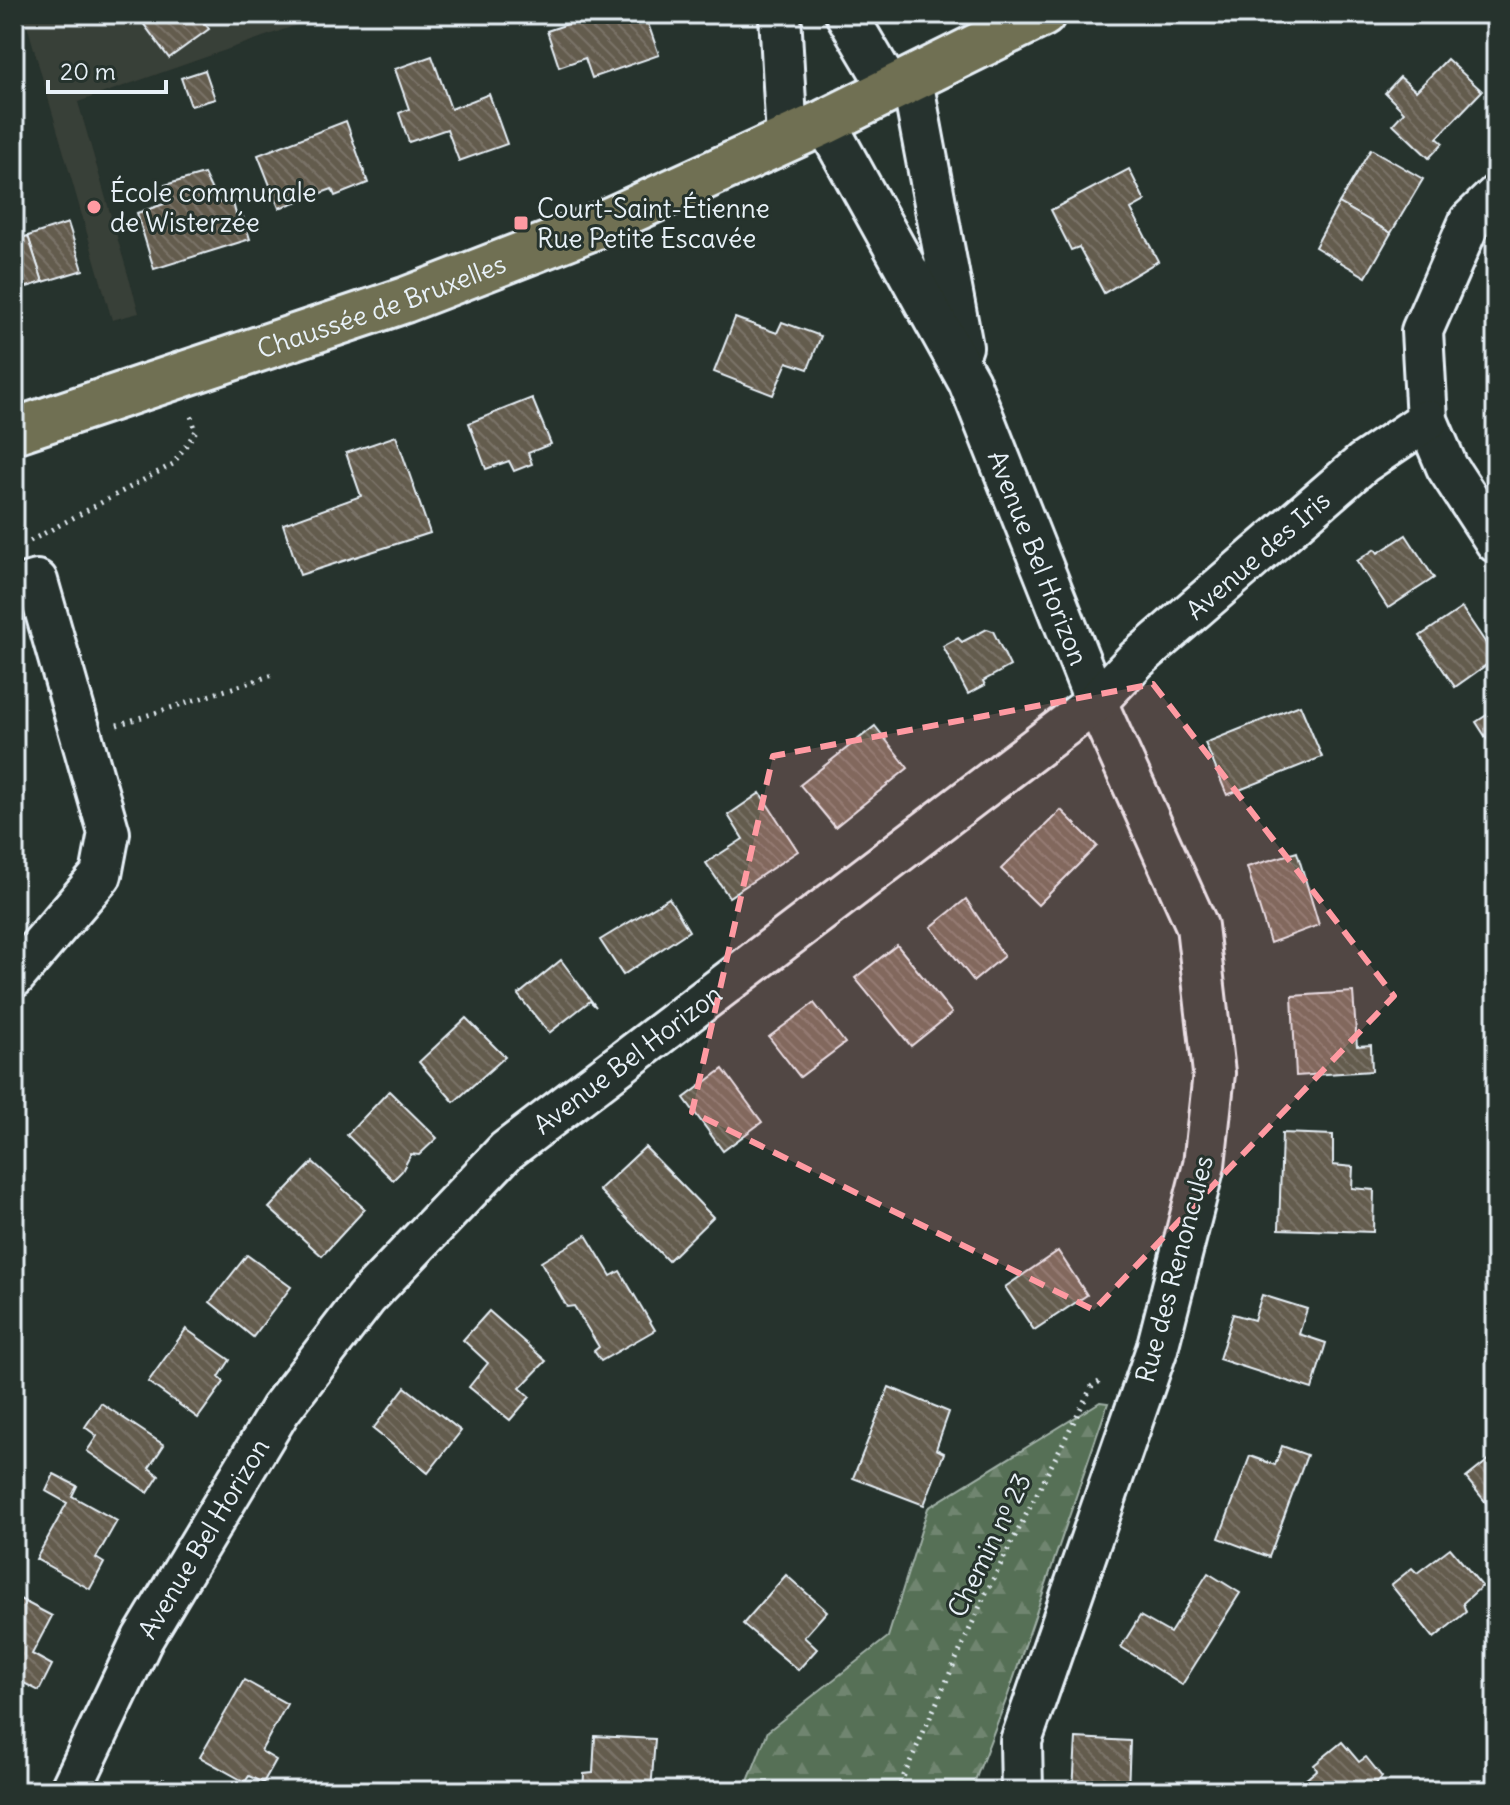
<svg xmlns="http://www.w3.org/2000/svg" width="1510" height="1805" viewBox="0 0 1510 1805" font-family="Delius,sans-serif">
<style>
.built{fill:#393f37}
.forest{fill:url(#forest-firs);stroke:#a0b0a7;stroke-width:2}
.building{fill:url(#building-back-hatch);stroke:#e8f1f8;stroke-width:2}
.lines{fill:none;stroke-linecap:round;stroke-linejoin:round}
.minor-casing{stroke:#e8f1f8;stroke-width:46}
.major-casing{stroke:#e8f1f8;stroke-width:50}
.path{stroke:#e8f1f8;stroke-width:5;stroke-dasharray:2 6;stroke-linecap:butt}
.minor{stroke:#26332d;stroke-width:40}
.major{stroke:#706f52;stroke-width:44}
.marked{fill:#ff9aa2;fill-opacity:0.2;stroke:#ff9aa2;stroke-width:6;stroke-dasharray:16 10;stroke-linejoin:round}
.poi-dot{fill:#ff9aa2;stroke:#26332d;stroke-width:3}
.labels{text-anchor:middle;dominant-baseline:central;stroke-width:6;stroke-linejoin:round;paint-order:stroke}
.poi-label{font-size:26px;fill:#e8f1f8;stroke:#26332d;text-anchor:start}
.street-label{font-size:26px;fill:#e8f1f8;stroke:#26332d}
</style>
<defs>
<pattern id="forest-firs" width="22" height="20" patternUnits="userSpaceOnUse" patternTransform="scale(2)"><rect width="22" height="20" fill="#577056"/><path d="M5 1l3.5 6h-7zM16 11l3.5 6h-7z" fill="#6f856f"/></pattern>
<pattern id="building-back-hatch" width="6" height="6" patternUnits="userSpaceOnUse" patternTransform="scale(2)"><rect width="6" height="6" fill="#645b4e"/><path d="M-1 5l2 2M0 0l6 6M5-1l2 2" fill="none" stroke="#7a7368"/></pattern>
</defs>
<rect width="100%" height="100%" fill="#26332d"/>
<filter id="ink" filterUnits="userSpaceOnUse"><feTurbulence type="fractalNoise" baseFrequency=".0125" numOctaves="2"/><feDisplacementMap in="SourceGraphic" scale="16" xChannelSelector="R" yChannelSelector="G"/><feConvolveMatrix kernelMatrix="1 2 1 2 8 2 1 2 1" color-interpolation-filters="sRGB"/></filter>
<g filter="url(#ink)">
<polygon class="built" points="24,14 328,14 78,102 139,313 112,320"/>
<polygon class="forest" points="1100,1402 1108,1403 1008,1695 971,1791 744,1791 768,1731 888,1637 928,1508"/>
<g class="building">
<polygon points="141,14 198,14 209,29 169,58 140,19 142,17"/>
<polygon points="597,14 647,14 645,15 659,55 592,78 585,58 559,67 547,31"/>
<polygon points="432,56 451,109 489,94 507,144 459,161 447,129 409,142 399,113 409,109 395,69"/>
<polygon points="1447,59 1482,91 1437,138 1443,143 1429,158 1393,124 1404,112 1385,93 1400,77 1416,91"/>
<polygon points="205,70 215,99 191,106 181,78"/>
<polygon points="346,121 368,183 335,196 332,189 279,208 258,155"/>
<polygon points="1371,149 1423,179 1391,233 1339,203"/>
<polygon points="1129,169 1145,201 1131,209 1158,261 1104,293 1079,247 1071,250 1051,210"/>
<polygon points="204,174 218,203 232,199 237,218 243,217 250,239 154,269 137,213 170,202 165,185"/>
<polygon points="1339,203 1391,233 1366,277 1315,247"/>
<polygon points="68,223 83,270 43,282 28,236"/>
<polygon points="28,236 43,282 14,291 14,240"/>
<polygon points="735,318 777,333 782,322 821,336 808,369 787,362 773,395 714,372"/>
<polygon points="532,398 551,444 528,453 532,464 514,471 509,461 486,469 469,423"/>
<polygon points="396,436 430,533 300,575 283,524 361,496 346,453"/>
<polygon points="1406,535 1434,578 1388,608 1357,561 1375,549 1378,553"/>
<polygon points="1462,608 1496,658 1455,687 1420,636"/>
<polygon points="987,629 993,631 1010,666 983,681 985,685 968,694 943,646 958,638 962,642"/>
<polygon points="1300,705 1322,757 1227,795 1205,743"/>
<polygon points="1496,709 1496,753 1476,722"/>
<polygon points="875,726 908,768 835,827 800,785"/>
<polygon points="760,793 798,851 729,897 706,863 743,839 728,815"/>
<polygon points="1061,810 1097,846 1038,905 1001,869"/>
<polygon points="1297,852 1319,925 1270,943 1247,867"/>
<polygon points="669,898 689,931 623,975 600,940"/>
<polygon points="966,899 1004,956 974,981 931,927"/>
<polygon points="897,945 952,1013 911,1046 855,978"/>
<polygon points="561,960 596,1007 590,1001 549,1033 518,995"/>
<polygon points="1353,992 1357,1046 1371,1045 1372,1071 1296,1076 1292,996"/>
<polygon points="814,1003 845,1043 800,1077 769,1037"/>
<polygon points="466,1018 505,1057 454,1102 419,1062"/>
<polygon points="723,1069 762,1122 723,1151 684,1098"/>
<polygon points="389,1091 437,1138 419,1155 411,1154 402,1171 393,1180 347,1135"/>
<polygon points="1282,1133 1333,1135 1333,1165 1353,1167 1352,1188 1374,1190 1373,1232 1279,1229"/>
<polygon points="645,1147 713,1217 668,1261 599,1190"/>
<polygon points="313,1162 365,1209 322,1256 269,1208"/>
<polygon points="586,1235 611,1276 620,1271 655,1330 601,1361 594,1351 599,1347 574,1306 567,1307 541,1262"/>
<polygon points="1058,1251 1087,1295 1034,1330 1005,1287"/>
<polygon points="247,1255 291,1287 253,1337 210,1302"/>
<polygon points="1262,1295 1307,1309 1299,1334 1326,1343 1312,1389 1219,1359 1233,1314 1254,1320"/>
<polygon points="489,1311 546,1361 520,1388 530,1397 510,1420 469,1387 488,1363 463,1340"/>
<polygon points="186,1329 230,1360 219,1377 224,1382 198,1418 148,1382"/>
<polygon points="405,1387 461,1431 428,1473 373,1429"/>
<polygon points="889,1387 949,1412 936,1449 944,1453 924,1505 853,1478"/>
<polygon points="101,1403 164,1445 149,1468 159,1476 148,1493 87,1451 97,1436 85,1427"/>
<polygon points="1282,1446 1307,1455 1269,1557 1219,1538 1250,1456 1275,1465"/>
<polygon points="1496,1454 1496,1515 1466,1478"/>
<polygon points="54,1474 77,1486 72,1496 117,1521 96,1558 104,1563 90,1589 36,1559 67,1503 46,1491"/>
<polygon points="1450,1548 1482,1586 1463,1603 1466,1612 1434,1638 1391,1585 1412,1568 1417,1573"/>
<polygon points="1208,1573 1240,1593 1182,1685 1121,1647 1140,1616 1170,1633"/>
<polygon points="786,1575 827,1611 804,1637 817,1649 798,1670 743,1624"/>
<polygon points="14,1596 52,1616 32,1654 52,1665 39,1691 14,1678"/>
<polygon points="244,1680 287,1704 261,1751 276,1760 263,1783 249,1776 245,1782 200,1757"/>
<polygon points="595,1736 655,1739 651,1791 583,1791 584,1774 593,1773"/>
<polygon points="1076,1738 1130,1741 1128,1791 1073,1791"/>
<polygon points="1342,1742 1359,1762 1366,1757 1382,1777 1376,1784 1382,1791 1292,1791 1317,1770 1314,1765"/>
<polygon points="163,1779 193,1791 158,1791"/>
</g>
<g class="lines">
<defs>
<g id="minor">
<polyline points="780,14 787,139"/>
<polyline points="846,14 891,90"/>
<polyline points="912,80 962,347"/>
<path id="s1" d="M825 122 969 382 1096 702 1197 926 1214 1073 1204 1165 1157 1349 1021 1741 1022 1791"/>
<polyline points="1496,196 1470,221 1422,331 1427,420 1447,467 1496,542"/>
<polyline points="14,587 37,581 109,833 101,875 14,977"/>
<path id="s2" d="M70 1791 143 1638 280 1410 366 1298 506 1151 1096 702 1136 660 1363 463 1427 420"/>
</g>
<g id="major">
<path id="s3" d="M14 431 405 300 599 225 825 122 1043 14"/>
</g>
</defs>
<use href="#minor" class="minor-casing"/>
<use href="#major" class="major-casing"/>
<g class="path">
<polyline points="30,541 173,464 196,431 190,413"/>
<polyline points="117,725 276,674"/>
<polyline points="897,1791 985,1595 1092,1386 1104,1379"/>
</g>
<use href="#minor" class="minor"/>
<use href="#major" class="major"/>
</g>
</g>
<path class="marked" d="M1153 684 1394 996 1094 1310 692 1112 773 756Z"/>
<g class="poi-dot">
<circle cx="94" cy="207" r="8"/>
<rect x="513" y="215" width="16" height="16" rx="4"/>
</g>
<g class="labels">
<g class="poi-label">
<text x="110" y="192">École communale<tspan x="110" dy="30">de Wisterzée</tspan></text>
<text x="537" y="208">Court-Saint-Étienne<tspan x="537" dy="30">Rue Petite Escavée</tspan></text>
</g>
<g class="street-label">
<text stroke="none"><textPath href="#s3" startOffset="388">Chaussée de Bruxelles</textPath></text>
<text stroke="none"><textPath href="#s2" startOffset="1740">Avenue des Iris</textPath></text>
<text stroke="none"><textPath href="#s1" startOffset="486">Avenue Bel Horizon</textPath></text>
<text stroke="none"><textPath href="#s2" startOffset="932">Avenue Bel Horizon</textPath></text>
<text transform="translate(1174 1269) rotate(-75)">Rue des Renoncules</text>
<text stroke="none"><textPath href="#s2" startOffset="286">Avenue Bel Horizon</textPath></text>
<text transform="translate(989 1545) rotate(-64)">Chemin nᵒ 23</text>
</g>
</g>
<rect width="1510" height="1805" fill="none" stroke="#26332d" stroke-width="48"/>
<rect x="24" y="24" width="1462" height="1757" fill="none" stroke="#e8f1f8" stroke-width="3" filter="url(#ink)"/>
<path d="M48 80v12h118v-12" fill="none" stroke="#e8f1f8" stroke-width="4"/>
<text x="60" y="80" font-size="24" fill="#e8f1f8" stroke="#26332d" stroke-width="6" paint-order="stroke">20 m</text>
</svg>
